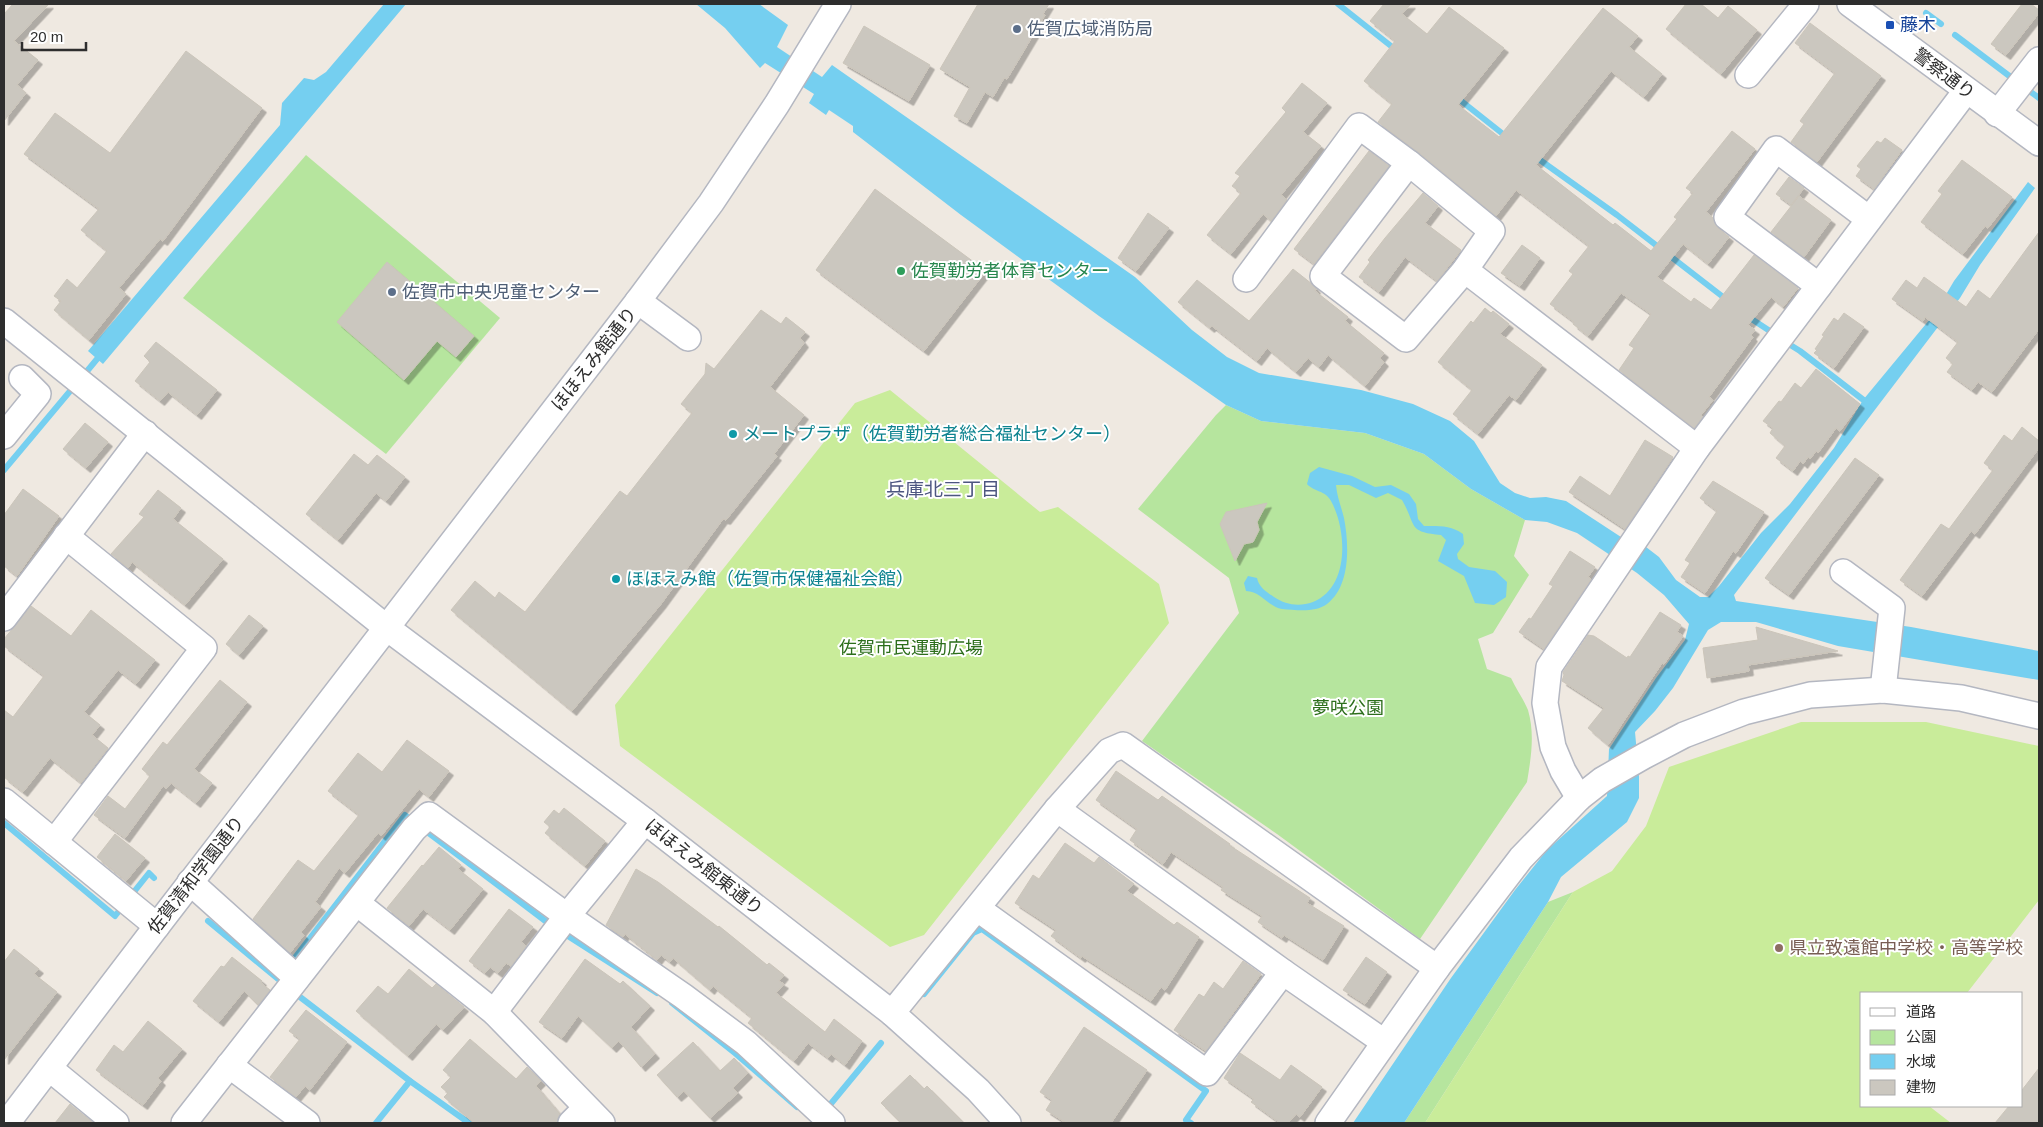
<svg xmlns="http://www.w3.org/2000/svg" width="2043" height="1127" viewBox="0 0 2043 1127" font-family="Arial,'Noto Sans JP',sans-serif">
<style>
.green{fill:#b6e59e}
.pitch{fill:#c9ec9a}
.water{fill:#75cff0}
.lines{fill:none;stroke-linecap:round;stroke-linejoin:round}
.stream{stroke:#75cff0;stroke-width:6}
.building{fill:#cbc7bf;stroke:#cbc5ba;filter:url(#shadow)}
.minor-casing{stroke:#b4b7c1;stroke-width:28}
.minor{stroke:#fff;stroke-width:25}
.transit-dot{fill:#1a4fb4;stroke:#fff;stroke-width:2}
.service-dot{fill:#5c6f8a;stroke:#fff;stroke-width:2}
.leisure-dot{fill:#2e9e5b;stroke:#fff;stroke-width:2}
.culture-dot{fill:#0f9aa8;stroke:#fff;stroke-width:2}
.education-dot{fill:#8d6e63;stroke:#fff;stroke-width:2}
.labels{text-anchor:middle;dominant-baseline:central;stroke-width:4;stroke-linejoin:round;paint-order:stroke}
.transit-label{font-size:18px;fill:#164399;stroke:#fff;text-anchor:start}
.service-label{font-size:18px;fill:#4e5e75;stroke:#fff;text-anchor:start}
.street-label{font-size:18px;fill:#2e2e2e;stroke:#fff}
.leisure-label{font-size:18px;fill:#27864d;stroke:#fff;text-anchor:start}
.culture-label{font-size:18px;fill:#0d838f;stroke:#fff;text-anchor:start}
.park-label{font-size:18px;fill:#2c6e1b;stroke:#fff}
.education-label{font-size:18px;fill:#785e54;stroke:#fff;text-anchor:start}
.neighbourhood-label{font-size:19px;fill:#4d5680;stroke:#fff}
</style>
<defs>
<filter id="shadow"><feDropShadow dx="4.5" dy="4.5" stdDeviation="0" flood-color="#0004"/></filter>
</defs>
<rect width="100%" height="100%" fill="#efe9e1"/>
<g class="green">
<polygon points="306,155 500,318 386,454 183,298"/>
<path d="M1226 405 1261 421 1365 433 1424 454 1471 489 1525 520 1514 556 1529 575 1493 633 1478 639 1487 669 1511 678C1516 689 1524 700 1528 710 1535 734 1531 758 1527 782L1420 939 1277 834 1142 741 1239 613 1229 578 1138 509 1216 415Z"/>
<polygon points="1573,892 1425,1123 1404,1123 1548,902"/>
</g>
<g class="pitch">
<polygon points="890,390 1040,512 1058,507 1159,584 1169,623 924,935 890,947 620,746 615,705 855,403"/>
<polygon points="1801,722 1926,722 2039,746 2039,900 1967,993 1862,993 1862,1106 1929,1106 1951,1123 1425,1123 1573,892 1612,871 1646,826 1669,767"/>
</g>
<g class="water">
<polygon points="384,4 406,4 103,364 88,351 280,125 282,103 304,78 314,80 326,72"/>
<polygon points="696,4 759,4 788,25 777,47 822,77 832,65 1135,277 1192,330 1227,357 1259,373 1361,390 1413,404 1450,421 1474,441 1500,483 1515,493 1530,498 1546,497 1566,501 1621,537 1646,547 1659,557 1676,580 1700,597 1708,597 1719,586 1761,533 1790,504 1834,448 1863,400 1935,313 1954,281 2028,182 2035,188 1980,265 1960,298 1734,595 1736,601 1911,627 2039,651 2039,680 1838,646 1756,622 1721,622 1708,630 1673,688 1655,711 1635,732 1639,776 1639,798 1627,822 1561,877 1548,902 1404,1123 1353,1123 1451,978 1515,890 1547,850 1607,796 1609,749 1656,678 1685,640 1689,624 1664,595 1637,573 1577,533 1547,522 1525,520 1471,489 1424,454 1365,433 1261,421 1226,405 1099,316 961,215 853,132 853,126 829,110 826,115 809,103 814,94 765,63 760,68 725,28"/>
<path d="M1319 467 1352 476 1375 487 1391 485 1409 494 1416 504 1418 519 1424 526C1438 526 1451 525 1463 534L1464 544 1457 554 1458 559 1469 567 1495 571 1507 582 1506 597 1494 605 1475 603 1464 576 1438 561 1446 540 1441 535C1407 532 1417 526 1402 500L1388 493 1376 498 1349 485H1336C1337 497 1341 506 1344 518 1349 544 1351 586 1327 604 1315 613 1296 610 1282 609 1268 607 1261 591 1246 591L1244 583 1248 576 1257 578C1259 587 1265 591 1274 597 1286 605 1299 607 1313 602 1350 587 1347 530 1331 501 1325 490 1314 492 1307 484L1310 473Z"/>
</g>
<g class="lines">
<g class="stream">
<polyline points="1338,4 1396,50"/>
<polyline points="1926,13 1941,24"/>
<polyline points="1955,35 2016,81"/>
<polyline points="2024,87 2039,98"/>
<polyline points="1455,96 1508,138"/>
<polyline points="1533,155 1617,215 1727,300"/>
<polyline points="1747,316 1776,335"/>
<polyline points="1784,341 1800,351 1870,405"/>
<polyline points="83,376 102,353"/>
<polyline points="4,470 76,384"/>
<polyline points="4,823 115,916 123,906"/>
<polyline points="422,828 552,926"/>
<polyline points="129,898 149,873 154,878"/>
<polyline points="208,921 278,979 284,972"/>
<polyline points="560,931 657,993"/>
<polyline points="290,964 405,815 414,822"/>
<polyline points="924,994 973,933 982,929 1206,1091 1186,1120 1191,1123"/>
<polyline points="300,997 410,1081 469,1123"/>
<polyline points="672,1003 736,1054 797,1107"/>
<polyline points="829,1106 881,1043"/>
<polyline points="376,1123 410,1081"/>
</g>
</g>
<g class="building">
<polygon points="13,4 49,4 14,41 38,60 17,85 26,93 4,121 4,14"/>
<polygon points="978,4 1049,4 1043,14 1045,15 1007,79 1004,78 993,97 985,92 967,123 954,116 970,87 940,69"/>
<polygon points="1384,4 1411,4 1402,14 1427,34 1449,7 1504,48 1458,105 1499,137 1603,8 1638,36 1629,47 1662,74 1644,97 1611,71 1536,165 1613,225 1615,223 1651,251 1677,219 1674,217 1693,193 1686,188 1732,131 1755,149 1706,212 1713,218 1718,228 1729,237 1708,264 1683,244 1657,277 1691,302 1694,298 1711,310 1754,255 1798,288 1783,307 1771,297 1748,325 1755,330 1751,335 1753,337 1709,397 1713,400 1701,415 1703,417 1694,428 1619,370 1634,348 1629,345 1651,314 1621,293 1588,336 1573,324 1574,322 1550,304 1573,274 1569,271 1589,246 1516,190 1496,216 1418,152 1378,122 1392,104 1364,81 1395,41 1370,21"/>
<polygon points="1686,4 1701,4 1718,18 1728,6 1757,30 1721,74 1666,29"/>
<polygon points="2022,4 2031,4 2039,10 2039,13 2006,55 1991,44"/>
<polygon points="1810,23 1881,76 1817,162 1791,142 1804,124 1800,121 1835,73 1795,43"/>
<polygon points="864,26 930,65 909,101 843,63"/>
<polygon points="186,51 262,108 163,241 160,239 119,288 126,294 89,340 54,310 61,301 54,296 67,279 77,288 107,251 81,230 99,209 24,154 55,113 110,153"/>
<polygon points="1302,83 1327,103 1303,132 1321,146 1281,195 1287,200 1271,221 1263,214 1231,254 1207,235 1241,193 1232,186 1240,176 1235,173 1286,112 1282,108"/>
<polygon points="1885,138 1902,150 1874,189 1856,176 1861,169 1857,166 1877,141 1881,143"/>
<polygon points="1369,151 1389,166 1314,264 1294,249"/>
<polygon points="1962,160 2012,197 1988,228 1985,226 1963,254 1921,222 1942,194 1938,191"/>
<polygon points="1789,177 1804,188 1791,205 1776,194"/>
<polygon points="875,189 986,271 924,351 816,270"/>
<polygon points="1423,193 1438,206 1425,223 1461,250 1437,281 1405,257 1379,292 1359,277 1370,262 1368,260 1385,238"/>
<polygon points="1799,196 1831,220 1804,257 1771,232"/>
<polygon points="1148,213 1169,228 1136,271 1118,258"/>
<polygon points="2039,232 2039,329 1992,392 1978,382 1972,390 1947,372 1953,364 1946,358 1958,342 1925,317 1923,321 1892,299 1906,280 1917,288 1924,277 1966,307 1978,290 1990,299"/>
<polygon points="1522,245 1540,258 1520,286 1501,273"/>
<polygon points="387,262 474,336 456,357 437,341 404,380 337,322"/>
<polygon points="1293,269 1312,284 1316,289 1315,291 1348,317 1345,321 1384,353 1380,358 1384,362 1365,386 1328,355 1319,367 1308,358 1296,372 1267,348 1257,361 1212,326 1210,328 1178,302 1197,280 1249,321"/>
<polygon points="1485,308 1491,313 1493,311 1509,324 1500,334 1542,365 1516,400 1509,395 1478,434 1453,414 1472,390 1438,362 1471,321 1473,323"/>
<polygon points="761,310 781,324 786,317 805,332 800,338 804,343 770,387 804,415 774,454 777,456 726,520 723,519 661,604 572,711 451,610 475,581 495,598 499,592 525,612 620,491 627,496 692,413 681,404 705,374 706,363 714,369"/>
<polygon points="1844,313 1864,327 1834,368 1814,353 1817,350 1815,349 1824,336 1822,335 1834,318 1838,321"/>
<polygon points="156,342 217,390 197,415 168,392 160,401 135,381 150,362 144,356"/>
<polygon points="1816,369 1860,404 1840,431 1836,428 1818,453 1816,451 1810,459 1808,457 1803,464 1800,461 1793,471 1776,458 1785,446 1770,433 1773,428 1763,421 1779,401 1781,402 1795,383 1801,388"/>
<polygon points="85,423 108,442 86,468 63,449"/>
<polygon points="2022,427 2039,441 2039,448 1975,534 1971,531 1922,596 1900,580 1941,524 1949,529 1993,470 1984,463 2004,435 2012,441"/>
<polygon points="1645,440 1673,457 1625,529 1569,492 1580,476 1610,496"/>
<polygon points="354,454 368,465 377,455 405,477 386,501 376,493 338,540 306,514"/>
<polygon points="1855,458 1879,475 1789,595 1765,578"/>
<polygon points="1713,481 1764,512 1736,553 1733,551 1705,593 1681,577 1690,563 1685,560 1717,511 1700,498"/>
<polygon points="23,489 59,516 17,576 4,566 4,515"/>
<polygon points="158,490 181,508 173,519 223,559 185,605 132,562 128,568 111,554 144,517 139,514"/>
<polygon points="1267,503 1257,522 1259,530 1253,542 1244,544 1235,561 1220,524 1226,512"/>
<polygon points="1570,551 1595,567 1588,577 1591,579 1544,649 1519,632 1529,618 1531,619 1553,586 1549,584"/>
<polygon points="31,606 71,636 91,610 155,660 136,684 118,670 84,712 100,725 92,735 108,748 81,783 50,758 23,792 4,777 4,710 13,717 44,676 4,646 4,639"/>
<polygon points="1660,612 1681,625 1677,632 1683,636 1664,664 1662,663 1608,745 1588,728 1604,708 1562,681 1564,675 1563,672 1588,635 1594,636 1627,658 1628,656 1630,657"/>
<polygon points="249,615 263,626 239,655 226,644"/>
<polygon points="1756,627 1838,651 1748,665 1749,671 1707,678 1703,648 1758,640"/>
<polygon points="220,680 247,702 194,769 212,783 196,803 171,783 166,789 163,786 125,838 94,815 108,796 125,809 150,776 142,769 163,742 167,745"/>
<polygon points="407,740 449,771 429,797 419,789 381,836 378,833 345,873 339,868 315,902 321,907 301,932 304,935 290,953 253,919 298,860 314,871 359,815 328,791 358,753 382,772"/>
<polygon points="1116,771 1158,800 1162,796 1230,844 1229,845 1310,898 1307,903 1344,926 1323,960 1284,935 1282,938 1258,922 1262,916 1221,890 1223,887 1171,852 1163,864 1130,840 1137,829 1096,800"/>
<polygon points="564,808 605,841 585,866 545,833 550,827 544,822 554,810 559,814"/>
<polygon points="115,834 145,858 126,881 97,857"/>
<polygon points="1065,843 1094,863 1099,857 1134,884 1127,891 1174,925 1177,922 1199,937 1165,990 1161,987 1151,1001 1082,956 1081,958 1051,936 1056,930 1015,903 1033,875 1039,879"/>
<polygon points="439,847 461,865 458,869 483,889 450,930 423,909 409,926 387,908 422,865 423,866"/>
<polygon points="636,869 658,882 718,927 719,926 767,965 769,963 784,975 779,981 784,984 776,993 825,1032 834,1019 862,1041 845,1065 831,1054 828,1058 808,1043 794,1061 748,1023 752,1018 713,986 710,990 673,958 670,962 661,955 657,960 625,934 623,937 606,925"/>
<polygon points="509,909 533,927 521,942 526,946 511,966 506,963 498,973 490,967 485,973 469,961"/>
<polygon points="14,949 39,969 34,974 57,992 4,1060 4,962"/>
<polygon points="232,957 262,981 261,983 270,990 258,1005 244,991 219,1022 193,1001 221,966 224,967"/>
<polygon points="1366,957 1387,972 1365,1004 1343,990"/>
<polygon points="585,959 620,984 623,981 650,1006 631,1027 655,1054 641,1067 619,1041 612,1048 578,1016 562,1038 539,1022"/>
<polygon points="1243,961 1261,974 1206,1051 1174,1030 1199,994 1204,997 1214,982 1223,989"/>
<polygon points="409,969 432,988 436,984 464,1007 443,1030 436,1024 408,1056 356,1011 378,986 388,994"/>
<polygon points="306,1010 347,1042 310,1090 305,1086 296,1097 270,1077 300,1039 289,1031"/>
<polygon points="148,1021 182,1049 158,1078 161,1081 143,1105 96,1070 114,1045 123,1052"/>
<polygon points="1084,1027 1147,1070 1111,1123 1066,1123 1046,1110 1052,1100 1040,1092"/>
<polygon points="470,1039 516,1079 527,1067 541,1081 536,1086 560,1114 557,1123 474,1123 444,1097 448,1093 441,1087 451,1077 443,1070"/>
<polygon points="693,1042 720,1071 734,1058 748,1073 733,1088 738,1093 710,1118 684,1091 677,1097 657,1075"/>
<polygon points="1240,1053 1280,1080 1291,1065 1322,1087 1300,1117 1296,1114 1288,1123 1280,1123 1251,1102 1254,1099 1224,1078"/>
<polygon points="2039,1068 2039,1123 1995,1123 2009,1106 2022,1106 2022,1090"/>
<polygon points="910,1075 924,1089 927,1086 964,1123 901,1123 881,1103"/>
<polygon points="70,1104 77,1110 94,1123 55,1123"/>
</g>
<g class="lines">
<defs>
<g id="minor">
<polyline points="1850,4 2039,143"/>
<polyline points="1748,75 1806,4"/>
<polyline points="1997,114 2039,60"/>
<polygon points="1409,163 1492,231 1465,270 1406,339 1323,276"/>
<polyline points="1465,270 1697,448"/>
<polyline points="1246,279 1359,126 1409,163"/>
<polyline points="1819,286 1727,217 1776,149 1869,219"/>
<polyline points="638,301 688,338"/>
<polyline points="4,321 387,628 645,821 892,1013 978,1090 1008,1123"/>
<polyline points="4,436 38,394 22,378"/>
<polyline points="1843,572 1892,608 1883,690"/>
<polyline points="4,618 145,433"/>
<polyline points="1579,798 1563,771 1553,747 1545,703 1549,667 1697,448 1966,91"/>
<polyline points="4,801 157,926"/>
<polyline points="1057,809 1283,972 1384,1042"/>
<polyline points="54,842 204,648 66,536"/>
<polyline points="190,882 297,978"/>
<polyline points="357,903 494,1012 602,1123"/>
<polyline points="978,909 1207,1073 1283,972"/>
<polyline points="494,1012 567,916 645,821"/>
<polyline points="892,1013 1057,809 1109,751 1123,745 1437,968"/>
<polyline points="229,1065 307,1123"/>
<polyline points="49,1068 116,1123"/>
<polyline points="7,1123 157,926 638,301 711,203 777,104 838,4"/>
<polyline points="184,1123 414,829 429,815 567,916 683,996 746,1043 832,1123"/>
<polyline points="571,1123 586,1108"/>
<polyline points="1328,1123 1437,968 1521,858 1579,798 1602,780 1644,756 1684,735 1744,712 1810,695 1883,690 1961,698 2039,716"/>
</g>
</defs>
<use href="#minor" class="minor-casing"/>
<use href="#minor" class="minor"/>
</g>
<rect class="transit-dot" x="1885" y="20" width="10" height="10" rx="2.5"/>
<g class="service-dot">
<circle cx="1017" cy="29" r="5"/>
<circle cx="392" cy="292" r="5"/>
</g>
<circle class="leisure-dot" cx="901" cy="271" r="5"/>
<g class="culture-dot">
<circle cx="733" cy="434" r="5"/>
<circle cx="616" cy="579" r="5"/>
</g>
<circle class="education-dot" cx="1779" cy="948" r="5"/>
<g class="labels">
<g class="transit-label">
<text x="1900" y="25">藤木</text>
</g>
<g class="service-label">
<text x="1027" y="29">佐賀広域消防局</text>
<text x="402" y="292">佐賀市中央児童センター</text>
</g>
<g class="street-label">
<text transform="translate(1944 74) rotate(37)">警察通り</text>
<text transform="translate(594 359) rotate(-52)">ほほえみ館通り</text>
<text transform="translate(704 867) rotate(38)">ほほえみ館東通り</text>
<text transform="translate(196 875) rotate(-52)">佐賀清和学園通り</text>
</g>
<g class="leisure-label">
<text x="911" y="271">佐賀勤労者体育センター</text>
</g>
<g class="culture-label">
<text x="743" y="434">メートプラザ（佐賀勤労者総合福祉センター）</text>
<text x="626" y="579">ほほえみ館（佐賀市保健福祉会館）</text>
</g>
<g class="park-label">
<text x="911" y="648">佐賀市民運動広場</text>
<text x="1348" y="708">夢咲公園</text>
</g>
<g class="education-label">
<text x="1789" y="948">県立致遠館中学校・高等学校</text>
</g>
<g class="neighbourhood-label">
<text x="943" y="489">兵庫北三丁目</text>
</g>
</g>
<rect width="2043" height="1127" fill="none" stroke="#2e2e2e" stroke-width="10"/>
<rect x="1860" y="992" width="162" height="115" fill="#ffffff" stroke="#ababab"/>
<rect x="1870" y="1008" width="25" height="8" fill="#ffffff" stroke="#ababab"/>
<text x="1906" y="1017" font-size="15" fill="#2e2e2e">道路</text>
<rect x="1870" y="1030" width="25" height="15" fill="#b6e59e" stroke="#ababab"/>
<text x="1906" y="1042" font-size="15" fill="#2e2e2e">公園</text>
<rect x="1870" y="1054" width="25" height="15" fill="#75cff0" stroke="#ababab"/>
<text x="1906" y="1067" font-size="15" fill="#2e2e2e">水域</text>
<rect x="1870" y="1080" width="25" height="15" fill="#cbc7bf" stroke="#ababab"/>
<text x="1906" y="1092" font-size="15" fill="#2e2e2e">建物</text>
<path d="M22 42v8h64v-8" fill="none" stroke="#2e2e2e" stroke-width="2.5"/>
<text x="30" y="42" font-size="15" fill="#2e2e2e" stroke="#ffffff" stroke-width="4" paint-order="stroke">20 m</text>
</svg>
